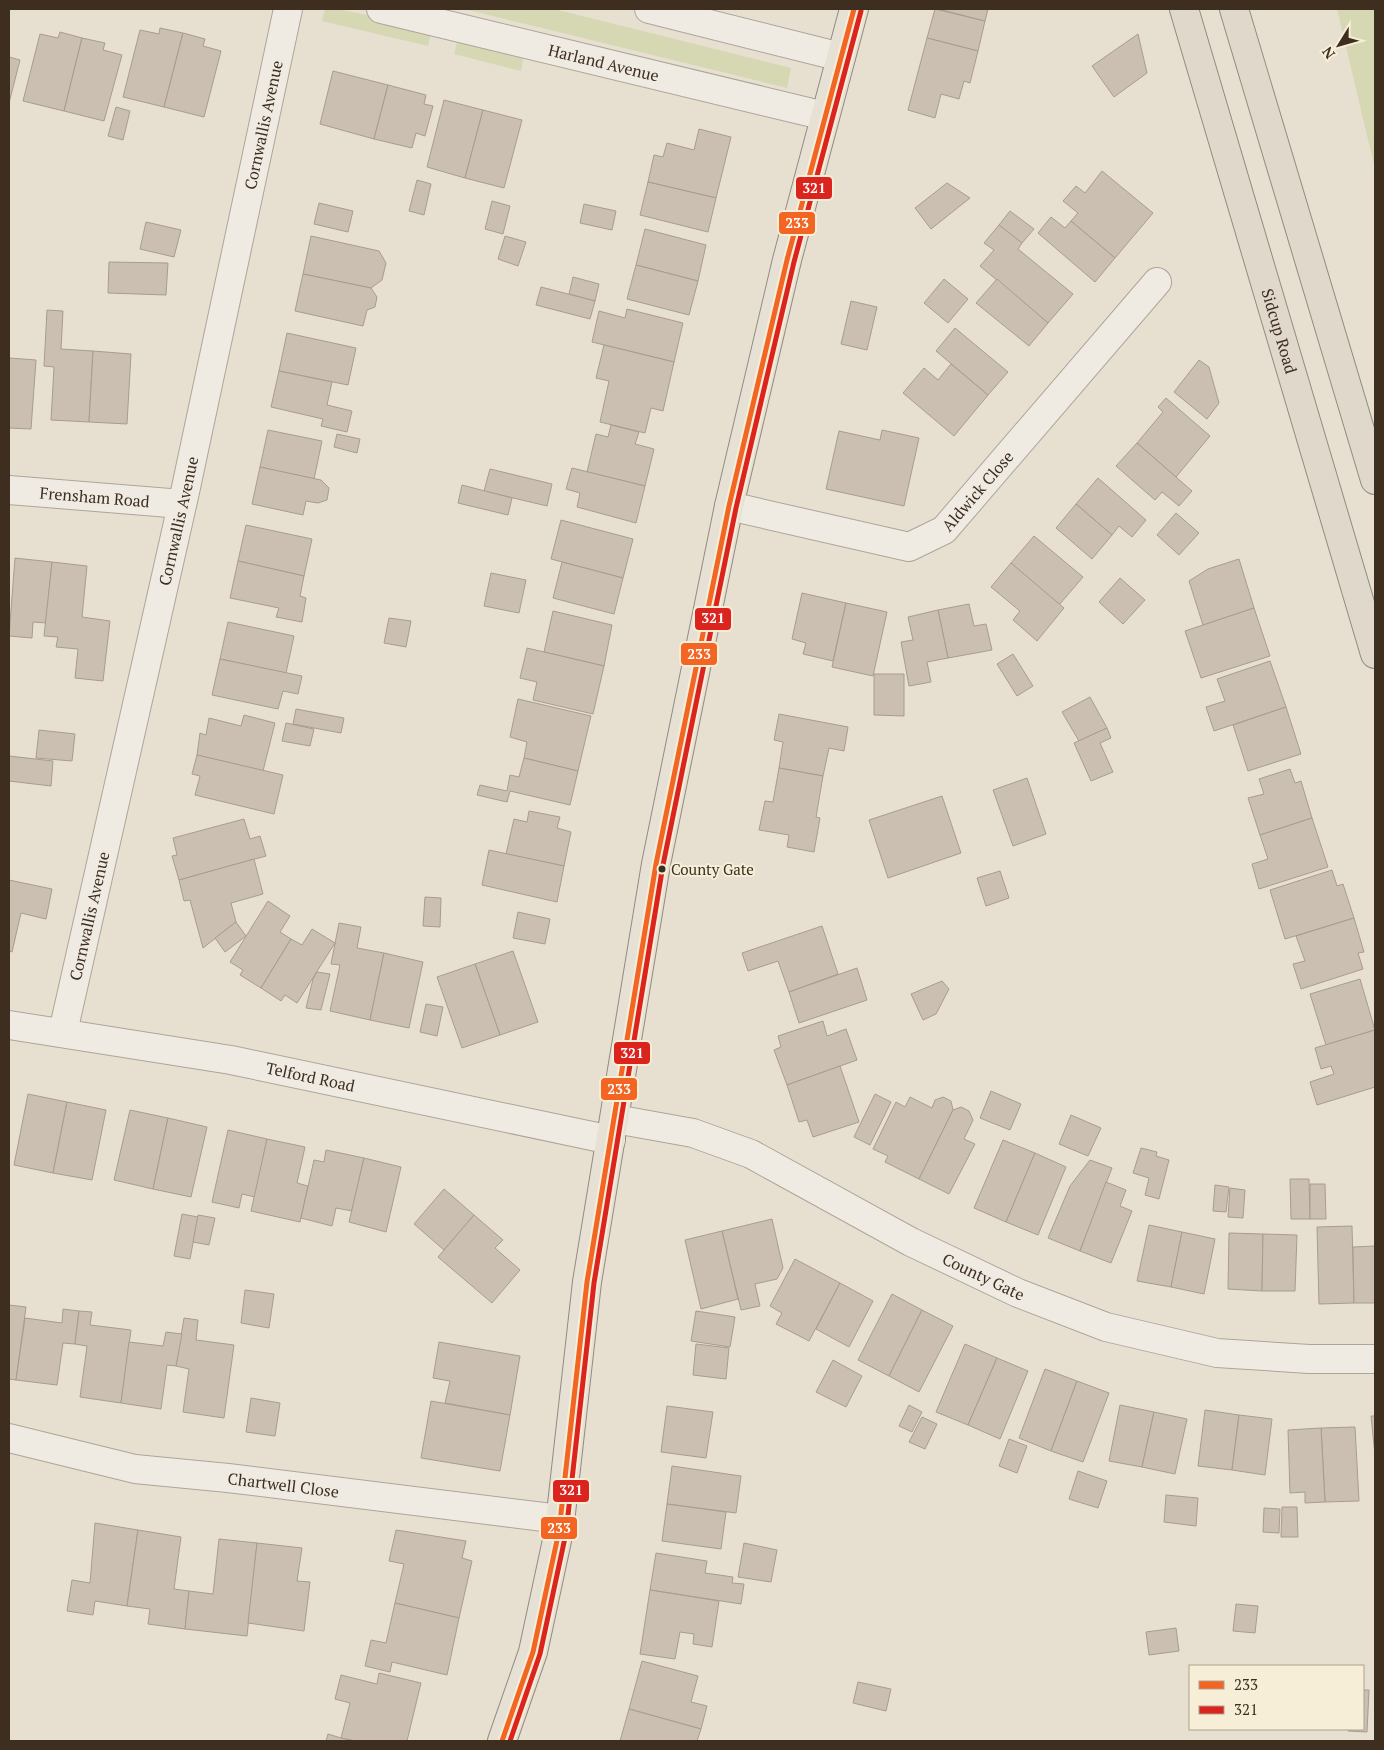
<svg xmlns="http://www.w3.org/2000/svg" width="1384" height="1750" viewBox="0 0 1384 1750" font-family="'PT Serif',serif">
<style>
.grass{fill:#d6d7b3}
.building{fill:#cbbfb2;stroke:#a89c90}
.lines{fill:none;stroke-linecap:round;stroke-linejoin:round}
.minor-casing{stroke:#ada599;stroke-width:30}
.primary-casing{stroke:#928b80;stroke-width:30}
.trunk-casing{stroke:#928b80;stroke-width:30}
.minor{stroke:#efebe3;stroke-width:28}
.primary{stroke:#e6e1d4;stroke-width:28}
.trunk{stroke:#e0d9cb;stroke-width:28}
.bus-1-casing{stroke:#f7eed8;stroke-width:9}
.bus-2-casing{stroke:#f7eed8;stroke-width:9}
.bus-1{stroke:#f26522;stroke-width:5}
.bus-2{stroke:#dc241f;stroke-width:5}
.bus-dot{fill:#3d2e20;stroke:#f7eed8;stroke-width:2}
.labels{text-anchor:middle;dominant-baseline:central;stroke-width:4;stroke-linejoin:round;paint-order:stroke}
.bus-label{font-size:15px;fill:#3d2e20;stroke:#f7eed8;text-anchor:start}
.street-label{font-size:16px;fill:#3d2e20;stroke:#f7eed8}
.line-badge{stroke:#f7eed8;stroke-width:2}
.badge-label{font-size:14px;text-anchor:middle;font-weight:bold;fill:#fff}
</style>
<rect width="100%" height="100%" fill="#e7e0d1"/>
<g class="grass">
<polygon points="325,9 337,9 423,26 431,33 428,46 322,21"/>
<polygon points="464,9 554,9 791,68 787,88"/>
<polygon points="1337,9 1375,9 1375,169"/>
<polygon points="458,38 524,53 521,71 454,54"/>
</g>
<g class="building">
<polygon points="935,9 985,21 978,51 927,38"/>
<polygon points="938,9 988,9 985,21"/>
<polygon points="160,28 183,33 164,107 123,97 140,30 159,34"/>
<polygon points="60,32 82,38 64,111 23,101 40,34 58,38"/>
<polygon points="183,33 205,39 203,46 221,51 204,117 164,107"/>
<polygon points="1138,34 1147,73 1114,97 1092,66"/>
<polygon points="82,38 105,43 103,50 122,55 104,121 64,111"/>
<polygon points="927,38 978,51 970,83 964,81 959,99 941,94 935,118 908,110"/>
<polygon points="9,57 20,60 9,103"/>
<polygon points="333,71 388,85 374,139 320,124"/>
<polygon points="388,85 426,95 424,104 433,106 425,136 416,133 412,148 374,139"/>
<polygon points="444,100 483,110 465,178 427,167"/>
<polygon points="116,107 130,111 123,140 108,136"/>
<polygon points="483,110 522,120 504,188 465,178"/>
<polygon points="699,129 731,137 716,198 648,182 654,155 663,157 667,143 694,150"/>
<polygon points="1102,171 1153,213 1115,258 1071,221 1078,213 1063,201 1076,186 1085,193"/>
<polygon points="417,180 431,184 424,215 409,211"/>
<polygon points="648,182 716,198 708,232 640,215"/>
<polygon points="947,183 970,198 931,229 915,208"/>
<polygon points="492,201 510,206 503,234 485,229"/>
<polygon points="319,203 353,211 348,232 314,224"/>
<polygon points="584,204 616,211 612,230 580,223"/>
<polygon points="1010,211 1034,229 1022,243 999,225"/>
<polygon points="1051,217 1065,228 1071,221 1115,258 1095,282 1038,233"/>
<polygon points="146,222 181,230 174,257 140,249"/>
<polygon points="999,225 1022,243 1018,249 1073,294 1048,323 980,266 994,250 984,243"/>
<polygon points="645,229 706,245 698,281 636,265"/>
<polygon points="311,236 379,251 386,263 382,280 371,288 303,274"/>
<polygon points="505,236 526,242 518,266 498,259"/>
<polygon points="109,262 168,263 166,295 108,293"/>
<polygon points="636,265 698,281 689,315 627,299"/>
<polygon points="303,274 371,288 377,297 375,307 367,310 363,326 295,311"/>
<polygon points="573,277 599,284 595,301 569,294"/>
<polygon points="944,279 968,299 948,323 924,303"/>
<polygon points="997,279 1048,323 1029,346 976,303"/>
<polygon points="541,287 595,301 590,319 536,305"/>
<polygon points="851,301 877,307 867,350 841,344"/>
<polygon points="627,309 683,323 674,362 592,342 599,311 625,318"/>
<polygon points="47,310 63,311 61,349 93,351 89,422 51,420 54,367 44,366"/>
<polygon points="955,328 1008,372 988,395 936,351"/>
<polygon points="287,333 356,348 348,385 279,371"/>
<polygon points="604,345 674,362 663,411 651,408 645,433 600,422 609,381 596,378"/>
<polygon points="93,351 131,354 127,424 89,422"/>
<polygon points="9,358 36,360 31,429 9,428"/>
<polygon points="1199,360 1209,367 1219,403 1207,419 1174,392"/>
<polygon points="951,364 988,395 954,436 903,393 924,368 938,380"/>
<polygon points="279,371 332,382 327,405 352,411 347,432 321,426 323,419 271,407"/>
<polygon points="1166,398 1210,436 1176,477 1137,443 1163,412 1158,407"/>
<polygon points="611,425 639,432 635,444 654,449 645,486 587,472 596,434 608,437"/>
<polygon points="268,430 322,441 314,479 260,467"/>
<polygon points="882,430 919,438 904,506 826,489 839,431 880,440"/>
<polygon points="337,434 360,439 357,453 334,447"/>
<polygon points="1137,443 1192,491 1179,506 1162,492 1155,500 1116,466"/>
<polygon points="260,467 321,480 329,488 327,500 318,503 306,501 303,515 252,504"/>
<polygon points="572,468 645,486 636,523 577,507 580,493 566,489"/>
<polygon points="490,469 552,484 547,506 484,491"/>
<polygon points="1098,478 1146,520 1132,537 1119,526 1112,535 1076,504"/>
<polygon points="462,485 512,498 508,515 458,503"/>
<polygon points="1076,504 1112,535 1092,559 1056,528"/>
<polygon points="1176,513 1199,533 1179,555 1157,535"/>
<polygon points="561,520 633,539 623,578 551,559"/>
<polygon points="246,525 312,539 304,576 238,561"/>
<polygon points="1034,536 1083,577 1059,605 1011,563"/>
<polygon points="15,558 52,562 46,623 33,622 32,638 9,636"/>
<polygon points="1239,559 1254,608 1203,625 1189,581 1208,569"/>
<polygon points="238,561 304,576 300,596 306,598 302,622 276,617 279,608 230,598"/>
<polygon points="52,562 87,566 82,617 110,621 103,681 75,678 78,649 56,647 58,637 44,636"/>
<polygon points="562,562 623,578 614,614 553,598"/>
<polygon points="1011,563 1064,608 1037,641 1013,620 1020,611 991,587"/>
<polygon points="491,573 526,580 519,613 484,606"/>
<polygon points="1120,578 1145,600 1123,624 1099,602"/>
<polygon points="802,593 846,603 833,661 803,654 806,643 792,639"/>
<polygon points="846,603 887,612 873,676 832,667"/>
<polygon points="969,604 974,626 986,624 992,650 948,658 938,610"/>
<polygon points="1254,608 1270,656 1201,678 1185,631"/>
<polygon points="938,610 948,658 927,662 931,682 909,686 901,642 913,640 908,617"/>
<polygon points="553,611 612,625 604,666 544,652"/>
<polygon points="389,618 411,621 406,647 384,643"/>
<polygon points="228,622 294,636 286,673 220,659"/>
<polygon points="527,648 604,666 593,714 533,700 537,682 520,678"/>
<polygon points="1013,654 1033,686 1017,696 997,664"/>
<polygon points="220,659 302,676 298,694 283,691 278,709 212,695"/>
<polygon points="1270,661 1286,707 1214,731 1206,707 1225,701 1217,679"/>
<polygon points="874,674 904,674 904,716 874,715"/>
<polygon points="1090,697 1107,728 1079,741 1062,712"/>
<polygon points="518,699 591,716 578,771 524,758 527,742 510,737"/>
<polygon points="1286,707 1301,754 1248,771 1233,725"/>
<polygon points="296,709 344,718 341,733 293,724"/>
<polygon points="779,714 848,727 844,751 829,748 823,776 779,768 783,742 774,740"/>
<polygon points="244,715 275,723 263,771 197,755 200,733 206,735 209,718 241,726"/>
<polygon points="286,723 314,729 310,746 282,741"/>
<polygon points="1107,728 1111,738 1100,743 1113,772 1091,781 1074,743"/>
<polygon points="39,730 75,734 72,761 36,758"/>
<polygon points="197,755 283,775 274,814 195,795 200,776 192,774"/>
<polygon points="9,756 53,761 51,786 9,781"/>
<polygon points="524,758 578,771 570,805 510,791 507,802 477,795 480,785 507,791 510,775 519,777"/>
<polygon points="779,768 823,776 816,817 820,818 814,852 787,847 789,835 759,830 765,801 773,802"/>
<polygon points="1290,769 1295,783 1301,781 1312,818 1260,835 1248,798 1264,794 1259,779"/>
<polygon points="1027,778 1046,834 1013,846 993,790"/>
<polygon points="942,796 961,853 888,878 869,820"/>
<polygon points="529,811 560,817 557,828 571,832 564,866 506,854 514,819 527,822"/>
<polygon points="1312,818 1328,867 1259,889 1252,864 1268,859 1260,835"/>
<polygon points="244,819 250,839 260,836 266,856 179,880 172,856 177,855 173,838"/>
<polygon points="489,850 564,866 557,902 482,885"/>
<polygon points="254,859 263,894 231,903 236,922 203,948 190,900 184,901 179,880"/>
<polygon points="1332,870 1337,886 1343,884 1354,918 1285,939 1270,890"/>
<polygon points="1000,871 1009,898 986,906 977,878"/>
<polygon points="9,880 52,889 46,919 21,913 12,952 9,951"/>
<polygon points="425,897 441,898 440,927 423,926"/>
<polygon points="268,901 290,916 280,932 291,939 261,988 240,975 243,970 230,962"/>
<polygon points="518,912 550,919 545,944 513,938"/>
<polygon points="1354,918 1364,952 1358,953 1363,969 1301,989 1293,964 1305,961 1296,936"/>
<polygon points="236,922 246,936 225,952 215,938"/>
<polygon points="339,923 361,927 357,948 384,953 370,1020 330,1011 340,965 331,964"/>
<polygon points="822,926 838,974 789,992 778,961 748,971 742,953"/>
<polygon points="312,929 335,943 297,1003 285,995 281,1001 261,988 291,939 302,945"/>
<polygon points="513,951 538,1022 500,1035 475,964"/>
<polygon points="384,953 423,962 409,1028 370,1020"/>
<polygon points="475,964 500,1035 462,1048 437,977"/>
<polygon points="857,968 867,1000 799,1023 789,992"/>
<polygon points="317,972 330,974 321,1010 306,1008 313,979"/>
<polygon points="1360,979 1375,1030 1326,1045 1310,994"/>
<polygon points="942,981 949,989 936,1014 923,1020 911,994"/>
<polygon points="426,1004 443,1007 437,1036 420,1032"/>
<polygon points="823,1021 827,1036 846,1029 857,1060 787,1085 774,1050 781,1047 778,1036"/>
<polygon points="1375,1030 1375,1087 1317,1105 1310,1082 1334,1074 1331,1066 1321,1069 1315,1048"/>
<polygon points="840,1066 859,1122 813,1137 807,1120 799,1122 787,1085"/>
<polygon points="991,1091 1021,1104 1010,1130 980,1118"/>
<polygon points="28,1094 67,1102 53,1173 14,1165"/>
<polygon points="875,1094 891,1102 870,1145 854,1137"/>
<polygon points="910,1097 932,1108 935,1100 943,1097 951,1101 953,1110 919,1179 885,1162 888,1156 873,1149 896,1102 905,1107"/>
<polygon points="67,1102 106,1110 92,1180 53,1173"/>
<polygon points="961,1107 969,1111 973,1120 964,1139 975,1144 949,1194 919,1179 953,1110"/>
<polygon points="130,1110 168,1118 153,1189 114,1180"/>
<polygon points="1071,1115 1101,1128 1088,1156 1059,1144"/>
<polygon points="168,1118 207,1127 191,1197 153,1189"/>
<polygon points="228,1130 267,1139 255,1197 242,1194 239,1208 212,1202"/>
<polygon points="267,1139 305,1147 297,1183 308,1186 300,1222 251,1211"/>
<polygon points="1003,1140 1035,1153 1006,1222 974,1208"/>
<polygon points="1141,1148 1157,1152 1156,1156 1169,1160 1159,1199 1145,1195 1149,1178 1133,1173"/>
<polygon points="326,1150 364,1158 352,1211 336,1208 332,1226 301,1218 314,1160 324,1162"/>
<polygon points="1035,1153 1066,1167 1038,1235 1006,1222"/>
<polygon points="364,1158 401,1167 386,1232 349,1222"/>
<polygon points="1090,1160 1112,1168 1080,1251 1048,1238 1070,1186"/>
<polygon points="1290,1179 1309,1179 1310,1219 1291,1219"/>
<polygon points="1106,1182 1126,1190 1120,1206 1132,1211 1111,1263 1080,1251"/>
<polygon points="1310,1184 1325,1184 1326,1219 1310,1219"/>
<polygon points="1215,1185 1229,1187 1226,1212 1213,1211"/>
<polygon points="1230,1188 1245,1190 1243,1218 1228,1217"/>
<polygon points="444,1189 474,1215 444,1250 414,1224"/>
<polygon points="182,1214 198,1217 190,1259 174,1256"/>
<polygon points="198,1215 215,1218 209,1245 193,1242"/>
<polygon points="474,1215 503,1240 495,1248 520,1270 492,1303 438,1257"/>
<polygon points="772,1219 783,1268 777,1279 755,1284 760,1306 741,1310 722,1231"/>
<polygon points="1149,1225 1182,1232 1171,1287 1137,1281"/>
<polygon points="1352,1226 1354,1303 1319,1304 1317,1227"/>
<polygon points="722,1231 738,1299 701,1309 685,1240"/>
<polygon points="1182,1232 1215,1239 1204,1294 1171,1287"/>
<polygon points="1229,1233 1263,1234 1262,1291 1228,1289"/>
<polygon points="1263,1234 1297,1235 1295,1291 1262,1291"/>
<polygon points="1375,1246 1375,1303 1354,1303 1353,1247"/>
<polygon points="795,1259 840,1283 809,1341 776,1324 782,1313 770,1306"/>
<polygon points="840,1283 873,1301 849,1347 816,1329"/>
<polygon points="245,1290 274,1294 269,1328 241,1323"/>
<polygon points="892,1294 922,1310 889,1376 858,1360"/>
<polygon points="9,1305 26,1307 16,1380 9,1379"/>
<polygon points="63,1309 79,1311 75,1344 63,1343 57,1385 16,1380 25,1318 62,1323"/>
<polygon points="922,1310 953,1326 919,1392 889,1376"/>
<polygon points="79,1311 92,1312 90,1325 131,1330 121,1403 80,1397 87,1346 75,1344"/>
<polygon points="696,1311 735,1317 730,1347 691,1341"/>
<polygon points="184,1318 198,1320 196,1340 234,1345 224,1418 183,1412 189,1369 176,1366"/>
<polygon points="166,1332 182,1334 176,1366 167,1365 161,1409 121,1403 129,1342 163,1346"/>
<polygon points="439,1342 520,1356 510,1415 445,1403 450,1381 433,1378"/>
<polygon points="696,1344 729,1348 726,1379 693,1375"/>
<polygon points="965,1344 997,1358 968,1425 936,1412"/>
<polygon points="997,1358 1028,1371 1000,1439 968,1425"/>
<polygon points="833,1360 862,1376 846,1407 816,1392"/>
<polygon points="1045,1369 1077,1381 1051,1451 1019,1438"/>
<polygon points="1077,1381 1109,1393 1083,1462 1051,1451"/>
<polygon points="251,1398 280,1403 275,1436 246,1432"/>
<polygon points="431,1401 510,1415 500,1471 421,1458"/>
<polygon points="909,1405 922,1412 912,1432 899,1426"/>
<polygon points="1120,1405 1154,1412 1142,1467 1109,1461"/>
<polygon points="667,1406 713,1412 706,1458 661,1452"/>
<polygon points="1205,1410 1239,1415 1232,1470 1198,1466"/>
<polygon points="1154,1412 1187,1419 1175,1474 1142,1467"/>
<polygon points="1239,1415 1272,1419 1265,1475 1232,1470"/>
<polygon points="1371,1416 1375,1416 1375,1455"/>
<polygon points="922,1417 937,1424 925,1449 909,1442"/>
<polygon points="1355,1427 1359,1501 1325,1502 1321,1428"/>
<polygon points="1321,1428 1325,1502 1305,1503 1305,1492 1290,1493 1288,1430"/>
<polygon points="1009,1439 1027,1446 1017,1473 999,1466"/>
<polygon points="672,1466 741,1476 736,1513 667,1504"/>
<polygon points="1078,1471 1107,1481 1098,1508 1069,1499"/>
<polygon points="1166,1495 1198,1498 1196,1526 1164,1522"/>
<polygon points="667,1504 726,1512 721,1549 662,1541"/>
<polygon points="1282,1507 1297,1507 1298,1537 1281,1537"/>
<polygon points="1264,1508 1280,1509 1279,1533 1263,1532"/>
<polygon points="95,1523 138,1530 127,1606 95,1601 93,1615 67,1611 72,1580 90,1583"/>
<polygon points="138,1530 181,1537 174,1589 189,1591 185,1629 148,1624 150,1609 127,1606"/>
<polygon points="396,1530 466,1541 462,1558 472,1561 459,1618 395,1603 404,1564 389,1561"/>
<polygon points="219,1539 257,1543 247,1636 185,1629 189,1591 213,1594"/>
<polygon points="257,1543 302,1548 297,1581 310,1582 304,1631 248,1623"/>
<polygon points="744,1543 777,1550 771,1582 738,1577"/>
<polygon points="656,1553 707,1561 705,1573 733,1577 732,1583 744,1584 741,1604 650,1590"/>
<polygon points="650,1590 719,1601 712,1647 693,1644 694,1634 680,1632 675,1659 640,1654"/>
<polygon points="395,1603 459,1618 447,1675 392,1662 390,1672 365,1666 371,1640 386,1643"/>
<polygon points="1236,1604 1258,1606 1255,1633 1233,1631"/>
<polygon points="1176,1628 1179,1651 1149,1655 1146,1632"/>
<polygon points="642,1661 698,1676 691,1702 707,1706 701,1729 629,1709"/>
<polygon points="379,1673 421,1683 407,1741 355,1741 341,1738 350,1703 335,1699 341,1675 377,1684"/>
<polygon points="858,1682 891,1689 886,1711 853,1703"/>
<polygon points="1363,1690 1369,1690 1367,1732 1348,1731 1348,1729 1363,1729"/>
<polygon points="629,1709 701,1729 697,1741 620,1741"/>
<polygon points="328,1734 341,1738 355,1741 326,1741"/>
</g>
<g class="lines">
<defs>
<g id="minor">
<path id="s1" d="M381 9 825 116"/>
<polyline points="649,9 841,57"/>
<path id="s2" d="M9 490 182 504"/>
<path id="s3" d="M729 506 909 547 944 530 1157 282"/>
<path id="s4" d="M9 1025 231 1060 611 1140"/>
<path id="s5" d="M63 1032 185 492 288 9"/>
<path id="s6" d="M615 1119 693 1133 751 1154 911 1242 1018 1293 1106 1327 1217 1353 1309 1359H1375"/>
<path id="s7" d="M9 1438 135 1469 228 1478 560 1519"/>
</g>
<polyline id="primary" points="502,1741 533,1652 559,1531 587,1282 656,864 729,506 787,260 854,9"/>
<g id="trunk">
<path id="s8" d="M1184 9 1375 654"/>
<polyline points="1234,9 1375,480"/>
</g>
</defs>
<use href="#minor" class="minor-casing"/>
<use href="#primary" class="primary-casing"/>
<use href="#trunk" class="trunk-casing"/>
<use href="#minor" class="minor"/>
<use href="#primary" class="primary"/>
<use href="#trunk" class="trunk"/>
<defs>
<polyline id="bus-1" points="502,1741 533,1652 559,1531 587,1282 656,864 729,506 787,260 854,9"/>
<polyline id="bus-2" points="510,1741 540,1654 566,1533 594,1283 663,865 736,508 794,262 861,11"/>
</defs>
<use href="#bus-1" class="bus-1-casing"/>
<use href="#bus-2" class="bus-2-casing"/>
<use href="#bus-1" class="bus-1"/>
<use href="#bus-2" class="bus-2"/>
</g>
<circle class="bus-dot" cx="662" cy="869" r="4.5"/>
<g class="labels">
<g class="bus-label">
<text x="671" y="869">County Gate</text>
</g>
<g class="street-label">
<text stroke="none"><textPath href="#s1" startOffset="229">Harland Avenue</textPath></text>
<text stroke="none"><textPath href="#s5" startOffset="929">Cornwallis Avenue</textPath></text>
<text stroke="none"><textPath href="#s8" startOffset="336">Sidcup Road</textPath></text>
<text stroke="none"><textPath href="#s3" startOffset="275">Aldwick Close</textPath></text>
<text stroke="none"><textPath href="#s2" startOffset="86">Frensham Road</textPath></text>
<text stroke="none"><textPath href="#s5" startOffset="524">Cornwallis Avenue</textPath></text>
<text stroke="none"><textPath href="#s5" startOffset="119">Cornwallis Avenue</textPath></text>
<text stroke="none"><textPath href="#s4" startOffset="306">Telford Road</textPath></text>
<text stroke="none"><textPath href="#s6" startOffset="404">County Gate</textPath></text>
<text stroke="none"><textPath href="#s7" startOffset="279">Chartwell Close</textPath></text>
</g>
</g>
<g class="line-badge">
<rect x="795" y="176" width="38" height="24" rx="5" fill="#dc241f"/>
<rect x="778" y="211" width="38" height="24" rx="5" fill="#f26522"/>
<rect x="694" y="607" width="38" height="24" rx="5" fill="#dc241f"/>
<rect x="680" y="642" width="38" height="24" rx="5" fill="#f26522"/>
<rect x="613" y="1041" width="38" height="24" rx="5" fill="#dc241f"/>
<rect x="600" y="1077" width="38" height="24" rx="5" fill="#f26522"/>
<rect x="552" y="1479" width="38" height="24" rx="5" fill="#dc241f"/>
<rect x="540" y="1516" width="38" height="24" rx="5" fill="#f26522"/>
</g>
<g class="badge-label">
<text x="814" y="193">321</text>
<text x="797" y="228">233</text>
<text x="713" y="623">321</text>
<text x="699" y="659">233</text>
<text x="632" y="1058">321</text>
<text x="619" y="1094">233</text>
<text x="571" y="1495">321</text>
<text x="559" y="1533">233</text>
</g>
<rect width="1384" height="1750" fill="none" stroke="#3d2e20" stroke-width="20"/>
<rect x="1189" y="1665" width="175" height="65" fill="#f7eed8" stroke="#ada18e"/>
<rect x="1199" y="1681" width="25" height="8" fill="#f26522" stroke="#ada18e"/>
<text x="1234" y="1690" font-size="15" fill="#3d2e20">233</text>
<rect x="1199" y="1706" width="25" height="8" fill="#dc241f" stroke="#ada18e"/>
<text x="1234" y="1715" font-size="15" fill="#3d2e20">321</text>
<g transform="translate(1339 45) rotate(233)" stroke="#f7eed8" stroke-width="4" paint-order="stroke">
<path d="M0-4L9 19L0 12L-9 19Z" fill="#3d2e20"/>
<text y="-8" font-size="14" font-weight="bold" text-anchor="middle" fill="#3d2e20">N</text>
</g>
</svg>
